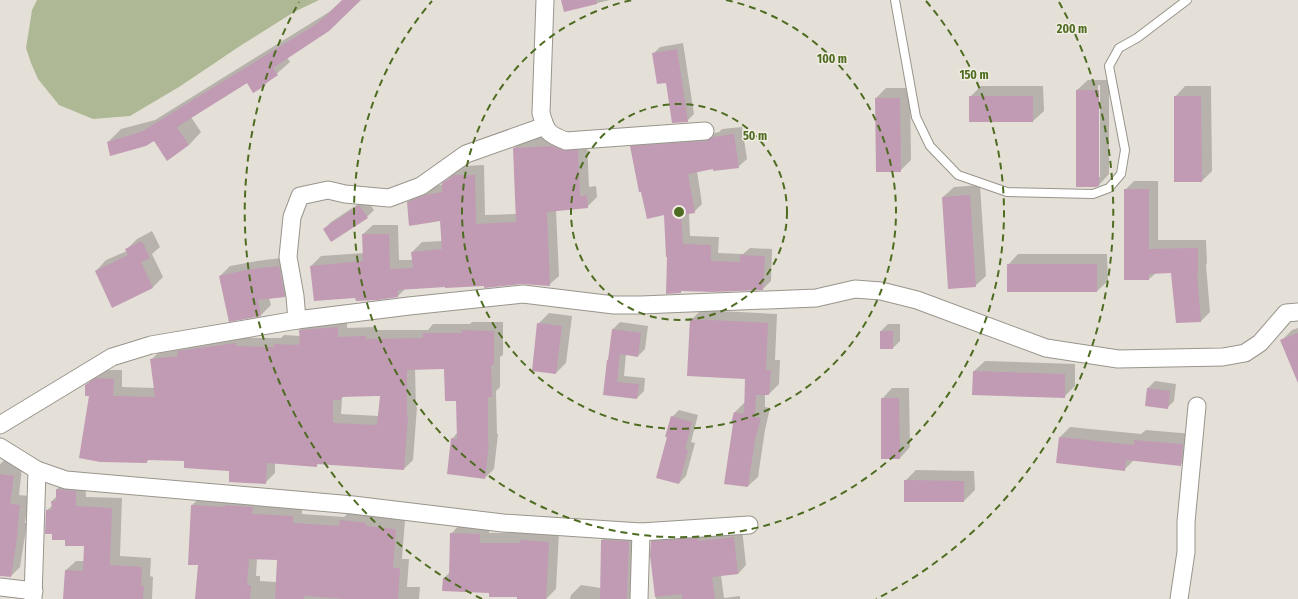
<svg xmlns="http://www.w3.org/2000/svg" width="1298" height="599" viewBox="0 0 1298 599" font-family="'Fira Sans Condensed',sans-serif">
<style>
.green{fill:#aeb895}
.shadow{fill:#0003;fill-rule:evenodd}
.building{fill:#c19ab4;fill-rule:evenodd}
.lines{fill:none;stroke-linecap:round;stroke-linejoin:round}
.lane-casing{stroke:#99958c;stroke-width:10}
.street-casing{stroke:#99958c;stroke-width:19}
.lane{stroke:#fff;stroke-width:8}
.street{stroke:#fff;stroke-width:17}
.ring{fill:none;stroke:#4e6c21;stroke-width:2;stroke-dasharray:7 5}
.centre{fill:#4e6c21;stroke:#f2ede4;stroke-width:2}
.ring-label{font-size:12px;text-anchor:middle;font-weight:bold;fill:#4e6c21;stroke:#f2ede4;stroke-width:3;stroke-linejoin:round;paint-order:stroke}
</style>
<rect width="100%" height="100%" fill="#e5e0d7"/>
<polygon class="green" points="37,0 319,0 294,12 240,46 179,87 130,116 93,119 59,105 38,79 31,63 26,48 32,10"/>
<g class="shadow">
<polygon points="343,0 359,0 287,57 290,62 265,84 254,92 248,82 191,117 201,132 189,145 154,140 108,142 121,129 155,120 329,12"/>
<polygon points="562,0 610,0 565,11"/>
<polygon points="683,43 694,114 687,121 653,54 660,47"/>
<path d="M1088 80H1109V174L1099 185 1077 90ZM1098 85H1100V177H1098Z"/>
<polygon points="981,86 1043,86 1044,111 1033,121 970,121 970,97"/>
<polygon points="1185,86 1211,86 1212,171 1202,181 1175,97"/>
<polygon points="886,88 910,88 911,160 900,171 876,98"/>
<polygon points="742,127 747,159 738,167 714,168 697,171 702,204 694,212 689,213 690,236 719,237 718,253 743,254 750,248 772,249 771,281 763,289 683,290 680,292 668,256 665,214 631,147 639,139 715,133 719,132 722,129"/>
<polygon points="562,136 587,141 589,187 596,186 597,197 587,207 556,210 559,276 549,285 522,283 446,286 405,289 398,296 356,297 311,266 321,256 364,253 363,234 373,225 398,225 399,260 413,260 412,252 422,242 443,241 441,220 408,202 418,192 436,186 443,184 453,174 464,166 484,165 485,215 517,214 514,148 524,139"/>
<polygon points="1134,181 1158,181 1158,240 1206,240 1207,263 1206,265 1210,312 1201,321 1172,272 1156,273 1149,279 1125,190"/>
<polygon points="980,185 986,276 975,286 943,197 954,187"/>
<polygon points="366,199 374,210 367,217 324,229 331,222"/>
<polygon points="152,231 160,247 152,254 163,277 153,287 112,306 96,271 106,260 127,251 127,249 137,239"/>
<polygon points="1018,254 1107,254 1108,281 1097,291 1008,291 1008,265"/>
<polygon points="289,257 294,287 285,296 269,298 271,305 261,315 220,276 230,266 257,261"/>
<polygon points="701,310 777,314 775,360 780,360 779,384 769,394 765,394 765,407 770,408 765,430 758,477 748,486 735,412 745,402 746,378 691,320"/>
<polygon points="549,313 572,316 566,363 556,373 538,324"/>
<path d="M347 318V328L375 327V330H428L433 324H470L472 322H503V355L500 357V387L496 391 497 434H498L494 469 485 478 452 439 457 433V400L445 368 415 369 416 407H417L413 460 404 469 319 463 316 466 275 463V473L265 483 230 470 185 460 150 459 146 462 86 385 96 376 106 370H122V387L155 388 152 359 161 350 245 334V338H281L284 335 301 336 300 330 310 321ZM381 395 379 416 341 414 342 398 344 396Z"/>
<polygon points="620,322 648,326 645,349 638,356 626,354 624,376 645,378 644,391 637,398 604,394 613,329"/>
<polygon points="888,324 900,324 900,341 893,348 881,331"/>
<polygon points="1298,328 1298,382 1281,341 1292,330"/>
<polygon points="985,361 1075,364 1075,386 1064,397 974,371"/>
<polygon points="1155,381 1176,384 1174,401 1167,408 1146,405 1148,388"/>
<polygon points="892,388 909,388 910,447 900,458 882,399"/>
<polygon points="679,410 698,415 691,442 695,443 686,476 679,483 672,417"/>
<polygon points="1070,427 1141,434 1146,430 1193,434 1191,454 1181,464 1134,460 1124,470 1060,437"/>
<polygon points="8,457 22,467 19,495 29,496 25,523 27,523 20,567 11,576 0,575 0,464"/>
<polygon points="916,470 974,471 975,490 964,501 905,501 905,481"/>
<polygon points="67,479 85,481 86,497 122,498 120,556 151,558 150,576 153,577 152,599 64,599 66,570 76,561 84,561 85,545 53,533 47,510 53,505 52,501 57,496 57,489"/>
<path d="M202 496 302 507V514L344 517 350 511 375 514V517L405 520 402 559H409L407 587H420L419 599H196L199 564 192 505ZM257 558 278 559 277 582 260 581V576H256Z"/>
<polygon points="461,523 489,524 489,533 559,532 556,589 546,599 536,599 490,592 444,578 450,572 451,534"/>
<polygon points="742,529 746,565 738,574 721,575 724,598 740,596 740,599 656,599 651,555 652,542 660,533"/>
<polygon points="612,530 638,532 635,599 570,599 571,595 581,585 601,588 602,540"/>
</g>
<g class="building">
<polygon points="342,0 361,0 329,31 273,68 278,75 265,84 266,85 253,93 247,83 177,127 189,145 167,161 154,141 146,146 110,156 107,142 141,132 315,25 326,16"/>
<polygon points="561,0 596,0 597,4 564,12"/>
<polygon points="677,49 688,122 672,123 666,83 657,84 652,53"/>
<polygon points="1076,90 1099,90 1099,186 1095,187 1076,187"/>
<rect x="969" y="96" width="64" height="26"/>
<polygon points="1174,96 1201,96 1202,182 1174,182"/>
<polygon points="875,98 900,98 901,172 876,172"/>
<polygon points="734,134 739,168 713,171 713,169 688,174 695,213 681,215 683,244 711,245 711,261 740,262 740,255 765,256 763,290 713,292 681,291 681,293 666,294 667,257 666,257 664,215 647,219 641,192 639,192 630,146 706,141 710,139 713,137"/>
<polygon points="552,146 563,150 578,150 580,196 587,195 588,208 547,212 550,286 522,284 484,288 484,286 445,288 445,287 398,290 398,297 378,300 356,301 355,298 314,301 310,266 363,261 362,234 389,234 390,269 413,268 411,252 442,249 440,221 409,226 407,202 426,195 442,192 442,183 454,175 475,175 476,224 516,222 513,148"/>
<polygon points="1124,189 1149,189 1149,249 1198,248 1198,273 1197,273 1201,322 1176,323 1171,273 1149,274 1149,280 1124,280"/>
<polygon points="970,195 976,287 948,289 942,197"/>
<polygon points="359,205 368,218 331,242 323,229"/>
<polygon points="142,241 150,258 141,262 153,288 112,308 95,271 128,255 125,249"/>
<rect x="1007" y="264" width="90" height="28"/>
<polygon points="279,266 285,297 258,300 261,316 229,322 219,276 246,270"/>
<polygon points="690,319 768,323 766,370 771,370 769,395 756,395 755,417 761,418 755,440 748,487 724,484 733,424 731,423 734,412 744,414 745,379 687,376"/>
<polygon points="537,323 562,326 556,374 532,371"/>
<path d="M338 327V337L366 336V339L423 338V333H462V330L494 331V365H491L492 397H488V443H489L485 479 447 474 451 438 457 439 456 401H445L444 369 407 370V416H408L404 470 317 464V467L267 463 266 484 229 482V471L184 468V461L147 460V463L100 462 79 458 89 396H85V385L96 378 114 379 113 396 155 397 150 359 178 356 177 351 236 343V346L274 347V344L298 345V343H300L299 330ZM378 396H380L377 425 333 423V400H341V397Z"/>
<polygon points="612,329 641,333 638,357 620,354 617,382 639,384 637,399 603,395 607,360 608,360"/>
<rect x="880" y="331" width="13" height="18"/>
<polygon points="1298,333 1298,383 1280,340"/>
<polygon points="973,371 1065,374 1065,398 972,395"/>
<polygon points="1147,388 1170,391 1168,409 1145,406"/>
<polygon points="881,398 899,398 900,459 881,459"/>
<polygon points="671,416 692,422 685,449 688,450 679,484 656,478 667,437 665,437"/>
<polygon points="1059,437 1134,445 1134,440 1183,444 1181,466 1126,460 1125,471 1056,463"/>
<polygon points="0,474 14,476 10,504 20,505 17,532 18,532 11,577 0,576"/>
<polygon points="904,480 964,481 964,502 904,502"/>
<polygon points="56,489 76,491 76,506 112,508 110,565 142,567 141,586 144,586 143,599 63,599 65,570 83,571 84,546 65,546 65,540 52,540 52,534 45,534 46,510 52,510 51,501 56,501"/>
<polygon points="191,505 225,507 225,505 253,507 252,514 293,516 293,523 339,526 340,520 366,523 366,526 396,529 393,568 400,568 398,599 346,599 304,596 304,599 275,599 277,560 249,559 247,585 251,585 250,599 195,599 198,565 188,565"/>
<polygon points="450,533 480,534 480,543 520,543 520,540 549,542 546,599 517,599 517,597 489,597 489,593 442,591 443,578 449,578"/>
<polygon points="734,537 738,574 712,577 715,599 682,599 682,594 655,597 650,555 651,541 698,538 698,541"/>
<polygon points="601,540 629,541 627,599 600,599"/>
</g>
<g class="lines">
<defs>
<polyline id="lane" points="895,0 916,117 930,146 958,175 1007,192 1093,194 1109,188 1121,174 1125,150 1109,66 1119,48 1137,38 1187,0"/>
<g id="street">
<path d="M545 0 541 113C546 132 548 134 566 141L705 131"/>
<polyline points="297,320 295,296 288,257 292,217 300,196 328,190 345,194 389,198 421,186 466,154 545,126"/>
<polyline points="0,425 112,357 151,345 297,320 409,306 523,294 614,305 641,305 816,298 855,289 881,291 917,300 1046,348 1118,359 1223,357 1245,353 1260,343 1286,313 1298,312"/>
<polyline points="0,447 37,470 66,480 353,505 503,523 641,532 749,525"/>
<polyline points="0,587 34,591"/>
<polyline points="33,599 37,470"/>
<polyline points="639,599 641,532"/>
<polyline points="1179,599 1186,552 1186,522 1197,406"/>
</g>
</defs>
<use href="#lane" class="lane-casing"/>
<use href="#street" class="street-casing"/>
<use href="#lane" class="lane"/>
<use href="#street" class="street"/>
</g>
<g class="ring">
<circle cx="679" cy="212" r="108"/>
<path d="M726 0A217 217 0 1 1 632 0"/>
<path d="M926 1A325 325 0 1 1 432 1"/>
<path d="M482 599A434 434 0 0 1 299 2M1059 2A434 434 0 0 1 876 599"/>
</g>
<circle cx="679" cy="212" r="6" class="centre"/>
<g class="ring-label">
<text x="1072" y="33">200 m</text>
<text x="832" y="63">100 m</text>
<text x="974" y="79">150 m</text>
<text x="755" y="140">50 m</text>
</g>
</svg>
